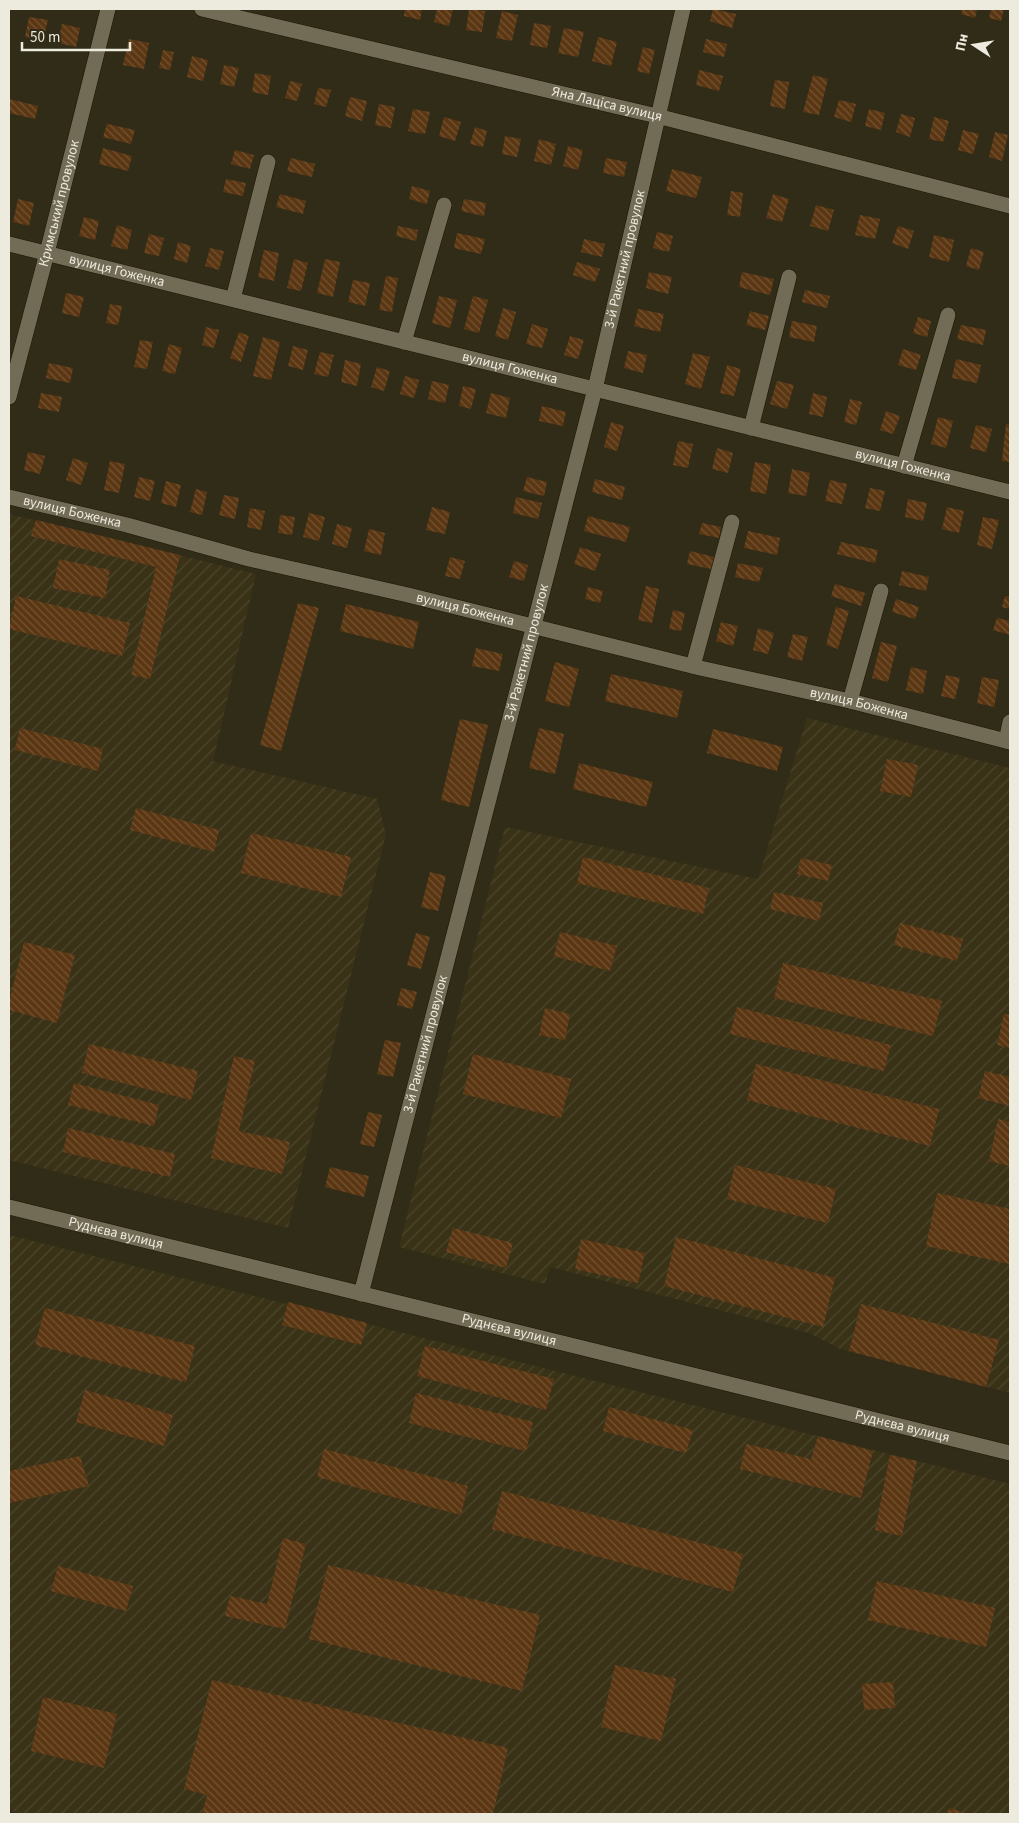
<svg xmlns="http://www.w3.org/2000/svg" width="1019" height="1823" viewBox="0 0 1019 1823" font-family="'Source Sans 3',sans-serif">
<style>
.industrial{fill:url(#industrial-furrows)}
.building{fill:url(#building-back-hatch)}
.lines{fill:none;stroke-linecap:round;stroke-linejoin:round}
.minor-casing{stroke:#191403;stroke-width:16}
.tertiary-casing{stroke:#191403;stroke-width:16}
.minor{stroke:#726c56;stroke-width:15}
.tertiary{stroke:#726c56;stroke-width:15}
.labels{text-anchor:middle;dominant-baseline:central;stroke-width:4;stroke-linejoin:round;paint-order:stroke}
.street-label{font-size:14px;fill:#edeade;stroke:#312c18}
</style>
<defs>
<pattern id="industrial-furrows" width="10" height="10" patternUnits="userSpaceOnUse" patternTransform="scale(1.25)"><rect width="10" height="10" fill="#393217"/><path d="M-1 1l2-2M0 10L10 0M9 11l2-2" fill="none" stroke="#4c462d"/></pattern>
<pattern id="building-back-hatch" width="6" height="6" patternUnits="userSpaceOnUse" patternTransform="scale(1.25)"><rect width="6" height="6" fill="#5b3612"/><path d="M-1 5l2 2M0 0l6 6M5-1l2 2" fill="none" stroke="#735334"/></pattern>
</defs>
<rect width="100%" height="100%" fill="#312c18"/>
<g class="industrial">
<polygon points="9,514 256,574 213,761 377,799 386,834 288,1228 9,1160"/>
<polygon points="807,718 1010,768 1010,1393 840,1349 809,1333 550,1267 545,1284 399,1247 505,827 758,879"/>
<polygon points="9,1235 1010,1484 1010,1814 21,1814 9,1810"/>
</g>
<g class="building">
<polygon points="405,9 422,9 420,20 404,16"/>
<polygon points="437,9 453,9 449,26 434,22"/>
<polygon points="469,9 485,11 482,32 466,30"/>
<polygon points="713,9 736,14 732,28 710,21"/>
<polygon points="962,9 977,9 975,18 961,14"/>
<polygon points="991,9 1004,9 1001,21 989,18"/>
<polygon points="502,11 518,15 512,41 496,38"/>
<polygon points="29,17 48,20 43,41 25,37"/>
<polygon points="534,23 551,26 547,48 530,45"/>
<polygon points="62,24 80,28 76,47 58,43"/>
<polygon points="564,28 584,32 578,57 558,53"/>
<polygon points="598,37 617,42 611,66 592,61"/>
<polygon points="129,39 149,43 144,69 123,65"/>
<polygon points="706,39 727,44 724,57 703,52"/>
<polygon points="643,47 655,50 649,74 637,71"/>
<polygon points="163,50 174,52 170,70 159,68"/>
<polygon points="192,56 208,60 203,81 187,77"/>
<polygon points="224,65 239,68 234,87 220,84"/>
<polygon points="699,70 723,76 719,91 696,85"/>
<polygon points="255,73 271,76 268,95 252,92"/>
<polygon points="813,75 828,79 819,115 803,112"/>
<polygon points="775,80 789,82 785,109 770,106"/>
<polygon points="290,81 302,84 297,101 285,98"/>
<polygon points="318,88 331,90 326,107 314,104"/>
<polygon points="350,97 367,101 362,121 345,116"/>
<polygon points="9,99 38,106 35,119 9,113"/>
<polygon points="839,100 856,104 851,122 834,117"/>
<polygon points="379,104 395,107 391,128 375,125"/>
<polygon points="413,109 430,112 425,134 408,131"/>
<polygon points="869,109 885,113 881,130 865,126"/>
<polygon points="901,114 915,118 910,137 896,132"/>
<polygon points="444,117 461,122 455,141 439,136"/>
<polygon points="934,117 949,121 943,142 929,139"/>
<polygon points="107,124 135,130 131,144 103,137"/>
<polygon points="475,127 487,131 483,147 470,144"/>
<polygon points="963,130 979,134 973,154 958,150"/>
<polygon points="995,132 1008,135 1002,161 989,157"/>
<polygon points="505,136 521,139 517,157 502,154"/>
<polygon points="539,139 556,144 551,165 534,161"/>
<polygon points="568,146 583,150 578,170 563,166"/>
<polygon points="103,148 132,156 128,171 99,164"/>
<polygon points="235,150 254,155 250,169 231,164"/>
<polygon points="291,158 315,164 312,177 287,171"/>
<polygon points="606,158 627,162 624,177 603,173"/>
<polygon points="672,169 702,177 696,198 666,191"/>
<polygon points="226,179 246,183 243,196 223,192"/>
<polygon points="412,186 430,191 427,204 409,199"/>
<polygon points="731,191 743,193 740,217 727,215"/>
<polygon points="280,194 306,201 303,214 276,207"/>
<polygon points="773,194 789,199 782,222 766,218"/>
<polygon points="18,199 34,203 29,226 13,222"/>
<polygon points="464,199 486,203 484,216 461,211"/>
<polygon points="816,205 834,210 828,231 810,226"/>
<polygon points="860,215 880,219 875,239 855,235"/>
<polygon points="84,217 99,221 95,240 79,236"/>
<polygon points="117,225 132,230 127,250 111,246"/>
<polygon points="398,226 418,230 416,241 396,236"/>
<polygon points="898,226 914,231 908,249 892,243"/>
<polygon points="657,232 673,236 669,252 653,248"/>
<polygon points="457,233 485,239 481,254 454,248"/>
<polygon points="149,234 164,238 159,256 144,253"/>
<polygon points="934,235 954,240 949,262 929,257"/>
<polygon points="584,239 605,244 602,257 581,252"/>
<polygon points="178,242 191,246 187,263 174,259"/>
<polygon points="210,248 224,251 219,270 205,266"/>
<polygon points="971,248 984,252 979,270 966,266"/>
<polygon points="264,250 279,253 274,281 258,277"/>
<polygon points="294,259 308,263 301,291 287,288"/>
<polygon points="325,259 340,262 333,297 317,293"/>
<polygon points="577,262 600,269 595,282 573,275"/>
<polygon points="649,272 672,277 668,294 646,288"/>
<polygon points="742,272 774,279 770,295 739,287"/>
<polygon points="386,276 398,278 392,312 379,310"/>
<polygon points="353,280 370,283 365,306 348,302"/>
<polygon points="805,290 830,296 827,308 802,302"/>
<polygon points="66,293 84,297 79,317 62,313"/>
<polygon points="439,296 457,300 450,328 432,323"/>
<polygon points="473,296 488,300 479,333 464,329"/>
<polygon points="110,304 122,306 118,325 106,323"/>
<polygon points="503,308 516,312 508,340 495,336"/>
<polygon points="638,309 664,314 660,332 634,326"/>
<polygon points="750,311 769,316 765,330 746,325"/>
<polygon points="918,317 931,321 927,337 913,333"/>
<polygon points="792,321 817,326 814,342 789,337"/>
<polygon points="532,324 548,329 542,348 526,344"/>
<polygon points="961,325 986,330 983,345 957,339"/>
<polygon points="206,327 219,330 214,348 202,345"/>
<polygon points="239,332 249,336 241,362 230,358"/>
<polygon points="570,336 584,340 578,359 564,355"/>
<polygon points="263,337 280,342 271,380 253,376"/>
<polygon points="140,340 153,342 147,369 134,367"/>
<polygon points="169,344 182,348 175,374 162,371"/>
<polygon points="293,346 308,350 303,370 288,366"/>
<polygon points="903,349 921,355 916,370 898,365"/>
<polygon points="628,351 647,355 643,373 624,368"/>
<polygon points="320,352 334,355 328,377 314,374"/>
<polygon points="693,353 710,357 701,389 685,384"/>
<polygon points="956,359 981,365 977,383 952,378"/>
<polygon points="345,360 361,364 357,386 341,382"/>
<polygon points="49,363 73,368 70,383 46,378"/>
<polygon points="727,365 741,369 734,396 720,393"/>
<polygon points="377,367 390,371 384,391 371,387"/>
<polygon points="405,376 419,380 414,398 400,394"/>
<polygon points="432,381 449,385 445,403 428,399"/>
<polygon points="777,381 794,385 787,409 770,404"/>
<polygon points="463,386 476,389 471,409 459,406"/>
<polygon points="41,393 62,397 59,412 38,408"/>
<polygon points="491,393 510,398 506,418 486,413"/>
<polygon points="813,393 827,397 823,417 809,414"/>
<polygon points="850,399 862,402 856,425 844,422"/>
<polygon points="542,406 566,412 563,426 539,421"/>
<polygon points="886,411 900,416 893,434 880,430"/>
<polygon points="938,417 953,421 946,448 931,444"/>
<polygon points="611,422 624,426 617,451 604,447"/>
<polygon points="1006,424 1010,425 1010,462 1002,461"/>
<polygon points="976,425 992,429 986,452 970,448"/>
<polygon points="678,441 693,444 688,468 673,465"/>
<polygon points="717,448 733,453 728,473 712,469"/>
<polygon points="28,452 45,456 40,474 24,470"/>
<polygon points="73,458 88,463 81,485 66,480"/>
<polygon points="110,461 125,464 119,493 104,490"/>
<polygon points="755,462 771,465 766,494 750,491"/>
<polygon points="792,469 810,473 806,496 788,493"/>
<polygon points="139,477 155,481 150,501 134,497"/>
<polygon points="527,477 547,482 544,496 523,491"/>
<polygon points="595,479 625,487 622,500 592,492"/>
<polygon points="830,480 847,484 842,504 825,501"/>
<polygon points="166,481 181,485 176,507 161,503"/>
<polygon points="870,488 885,491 880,511 865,508"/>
<polygon points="196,489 207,492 202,515 190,512"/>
<polygon points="224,495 239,498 235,519 219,515"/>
<polygon points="516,497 542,503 538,519 513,513"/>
<polygon points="908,499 927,503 923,521 905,517"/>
<polygon points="432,507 450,512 445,534 426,530"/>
<polygon points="947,507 964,511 959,533 942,529"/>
<polygon points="250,508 265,511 261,530 247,527"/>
<polygon points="309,513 325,517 319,541 303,537"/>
<polygon points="280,515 295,517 292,535 278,533"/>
<polygon points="588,516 630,527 626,542 584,531"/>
<polygon points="983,517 999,520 992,549 977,545"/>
<polygon points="36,520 180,555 150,679 131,675 156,567 31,536"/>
<polygon points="702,523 721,527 719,538 699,534"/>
<polygon points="337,524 352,528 347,548 332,544"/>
<polygon points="369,529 385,533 381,555 364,551"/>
<polygon points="748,531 780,538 777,555 744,548"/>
<polygon points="841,542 878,550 875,563 837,554"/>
<polygon points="580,547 601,554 595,571 574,564"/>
<polygon points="690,551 714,557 711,569 687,564"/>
<polygon points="450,557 465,561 460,579 445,576"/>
<polygon points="59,559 110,570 105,598 53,588"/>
<polygon points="514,561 528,565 524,581 509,577"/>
<polygon points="738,563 763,568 759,582 735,577"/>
<polygon points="902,571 929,577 926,591 899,585"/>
<polygon points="835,584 865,593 861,606 831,596"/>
<polygon points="646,586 659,589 652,623 638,620"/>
<polygon points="588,587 603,591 600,603 585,599"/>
<polygon points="16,596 130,623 122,656 9,629"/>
<polygon points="1005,596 1010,597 1010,609 1002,607"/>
<polygon points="896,599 919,607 915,619 892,612"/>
<polygon points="298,603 319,608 281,751 260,745"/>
<polygon points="346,604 419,622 413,649 340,631"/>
<polygon points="836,607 849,611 838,649 826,645"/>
<polygon points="673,610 685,613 681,631 669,629"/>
<polygon points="997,618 1010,621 1010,635 993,630"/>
<polygon points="721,622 738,626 733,646 716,641"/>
<polygon points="758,628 774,633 768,654 753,650"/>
<polygon points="793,634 808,637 802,661 787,657"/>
<polygon points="881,642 897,646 888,682 872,678"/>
<polygon points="476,648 503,654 499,671 472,666"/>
<polygon points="555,662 579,669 569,707 545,701"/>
<polygon points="911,667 927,671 923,694 906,690"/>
<polygon points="611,674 683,691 677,718 605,701"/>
<polygon points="946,675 960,678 955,699 941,696"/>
<polygon points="982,677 999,680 994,707 977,703"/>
<polygon points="460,719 488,725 469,807 441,800"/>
<polygon points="20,728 103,749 98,771 15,750"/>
<polygon points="539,728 564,734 555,774 529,768"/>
<polygon points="713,729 783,747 777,771 707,753"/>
<polygon points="887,759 918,765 911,797 880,791"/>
<polygon points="579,763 653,782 646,807 573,789"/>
<polygon points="136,808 219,830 214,852 130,830"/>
<polygon points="251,833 351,857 341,897 241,873"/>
<polygon points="583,857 709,888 703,914 577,883"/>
<polygon points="801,858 832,865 828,881 797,874"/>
<polygon points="430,872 446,876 438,911 421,907"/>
<polygon points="774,892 823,903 819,921 770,909"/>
<polygon points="900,923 963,939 957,961 894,945"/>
<polygon points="560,932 617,946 610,971 554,956"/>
<polygon points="416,933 430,937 421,969 407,965"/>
<polygon points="24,942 75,955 57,1023 9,1010 9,1002"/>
<polygon points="783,963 942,1001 933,1036 774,998"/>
<polygon points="401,988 417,992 412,1009 397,1005"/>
<polygon points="737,1007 891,1045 884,1071 730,1034"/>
<polygon points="545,1008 570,1014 565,1040 539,1035"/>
<polygon points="1004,1014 1010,1015 1010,1048 997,1045"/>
<polygon points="385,1040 401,1043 393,1077 377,1074"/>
<polygon points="89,1044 198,1071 191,1100 82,1073"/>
<polygon points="473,1054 571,1079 561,1118 463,1094"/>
<polygon points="234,1056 255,1061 239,1131 290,1142 282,1174 211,1158"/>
<polygon points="756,1064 939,1109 930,1146 747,1100"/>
<polygon points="985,1071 1010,1077 1010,1106 978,1098"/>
<polygon points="74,1083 159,1105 154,1126 68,1105"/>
<polygon points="368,1112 382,1115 374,1147 360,1144"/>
<polygon points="998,1119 1010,1122 1010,1166 989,1161"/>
<polygon points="68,1128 175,1154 170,1177 63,1152"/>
<polygon points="735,1165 836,1189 828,1223 727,1199"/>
<polygon points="330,1167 369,1176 364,1197 325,1187"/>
<polygon points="937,1193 1010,1209 1010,1264 926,1246"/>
<polygon points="453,1228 513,1243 506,1268 446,1252"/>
<polygon points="676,1237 835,1278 823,1327 664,1286"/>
<polygon points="581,1239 645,1253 638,1283 575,1269"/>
<polygon points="288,1302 367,1323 361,1345 282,1325"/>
<polygon points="861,1304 999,1340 986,1387 849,1351"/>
<polygon points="45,1308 195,1346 186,1382 35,1345"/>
<polygon points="425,1346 554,1379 546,1410 417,1376"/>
<polygon points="85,1390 173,1415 164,1446 76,1422"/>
<polygon points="416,1393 533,1422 526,1451 409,1423"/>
<polygon points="609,1407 693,1430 686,1453 603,1431"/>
<polygon points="818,1436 873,1451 861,1498 740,1469 746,1444 811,1459"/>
<polygon points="324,1449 468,1486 461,1515 317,1477"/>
<polygon points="890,1455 917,1461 902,1536 875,1530"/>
<polygon points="80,1456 89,1486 9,1503 9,1471"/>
<polygon points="502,1491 743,1554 733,1592 492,1529"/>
<polygon points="283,1538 306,1544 285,1629 225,1616 230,1596 267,1604"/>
<polygon points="328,1565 540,1615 522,1691 309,1639"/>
<polygon points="58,1566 133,1586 126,1611 51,1591"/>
<polygon points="877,1581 995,1608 986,1647 868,1620"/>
<polygon points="615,1665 676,1679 661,1741 601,1727"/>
<polygon points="212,1680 508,1748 493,1814 202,1814 207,1795 184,1789"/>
<polygon points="893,1682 895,1708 864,1710 862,1684"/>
<polygon points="43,1697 117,1714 104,1768 31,1751"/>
<polygon points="949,1808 968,1814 947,1814"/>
</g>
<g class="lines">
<defs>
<g id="minor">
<path id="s1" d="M202 9 657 116 1010 206"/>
<path id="s2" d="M9 244 1010 492"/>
<polyline points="233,299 268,162"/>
<polyline points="404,342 444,205"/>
<path id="s3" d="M9 397 47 253 108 9"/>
<polyline points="751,428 789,277"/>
<polyline points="904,466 948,315"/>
<path id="s4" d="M9 497 127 525 249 559 408 595 700 668 850 701 1010 742"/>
<polyline points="693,666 732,522"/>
<polyline points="850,701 881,591"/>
<polyline points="1006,741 1010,722"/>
<path id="s5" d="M361 1294 595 389 683 9"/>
</g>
<g id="tertiary">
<path id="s6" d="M9 1207 1010 1453"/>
</g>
</defs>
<use href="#minor" class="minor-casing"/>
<use href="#tertiary" class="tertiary-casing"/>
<use href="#minor" class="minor"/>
<use href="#tertiary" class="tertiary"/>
</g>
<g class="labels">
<g class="street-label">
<text stroke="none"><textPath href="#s1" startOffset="416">Яна Лаціса вулиця</textPath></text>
<text stroke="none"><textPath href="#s3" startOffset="200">Кримський провулок</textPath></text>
<text stroke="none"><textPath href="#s5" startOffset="1068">3-й Ракетний провулок</textPath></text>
<text stroke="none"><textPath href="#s2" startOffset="111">вулиця Гоженка</textPath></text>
<text stroke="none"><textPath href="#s2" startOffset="516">вулиця Гоженка</textPath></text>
<text stroke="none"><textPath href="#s2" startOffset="921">вулиця Гоженка</textPath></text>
<text stroke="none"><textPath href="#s4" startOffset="65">вулиця Боженка</textPath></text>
<text stroke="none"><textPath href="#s4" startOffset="470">вулиця Боженка</textPath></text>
<text stroke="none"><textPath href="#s5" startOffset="662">3-й Ракетний провулок</textPath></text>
<text stroke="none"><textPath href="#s4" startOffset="875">вулиця Боженка</textPath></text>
<text stroke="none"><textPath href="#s5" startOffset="258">3-й Ракетний провулок</textPath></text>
<text stroke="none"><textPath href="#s6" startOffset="110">Руднєва вулиця</textPath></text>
<text stroke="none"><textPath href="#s6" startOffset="515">Руднєва вулиця</textPath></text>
<text stroke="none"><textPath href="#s6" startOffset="920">Руднєва вулиця</textPath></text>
</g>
</g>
<rect width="1019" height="1823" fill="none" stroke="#edeade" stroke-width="20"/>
<g transform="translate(974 45) rotate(282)" stroke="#312c18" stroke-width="4" paint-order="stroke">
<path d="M0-4L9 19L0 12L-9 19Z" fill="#edeade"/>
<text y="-8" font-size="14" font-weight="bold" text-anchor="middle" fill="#edeade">Пн</text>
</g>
<path d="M22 42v8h108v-8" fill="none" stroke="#edeade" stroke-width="2.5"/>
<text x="30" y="42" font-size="15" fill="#edeade" stroke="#312c18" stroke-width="4" paint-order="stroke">50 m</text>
</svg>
